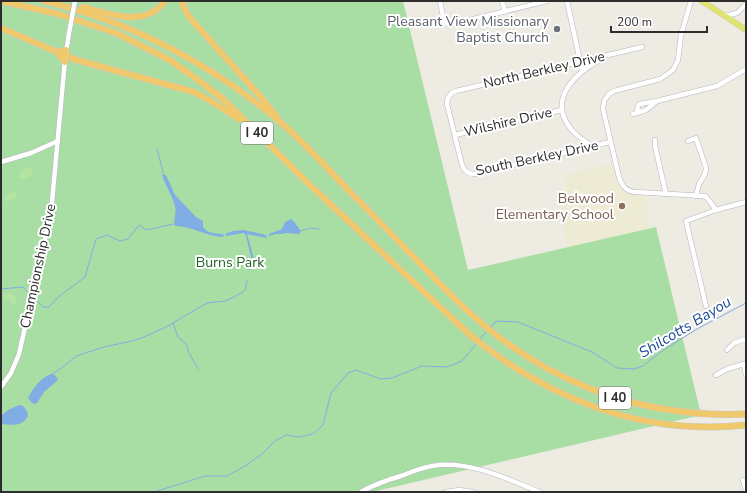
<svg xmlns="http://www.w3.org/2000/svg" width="747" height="493" viewBox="0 0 747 493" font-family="'Nunito Sans',sans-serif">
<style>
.education{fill:#edebd3}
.green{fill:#a8dea4}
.pitch{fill:#b5e4a1}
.water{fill:#80ade4}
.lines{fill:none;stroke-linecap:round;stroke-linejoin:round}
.stream{stroke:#80ade4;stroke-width:1}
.minor-casing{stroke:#b6b5bf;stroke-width:5.5}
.major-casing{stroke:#c8c8c8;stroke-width:6}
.highway-casing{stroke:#c8c8c8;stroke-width:7}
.minor{stroke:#fff;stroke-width:4.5}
.major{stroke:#dfe470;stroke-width:5.5}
.highway{stroke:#efc96b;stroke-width:6}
.minor-bridge-casing{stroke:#b6b5bf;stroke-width:5.5;stroke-linecap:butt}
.minor-bridge{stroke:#fff;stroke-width:4.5}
.worship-dot{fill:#6b7280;stroke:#fff;stroke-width:1.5}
.education-dot{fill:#8d6e63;stroke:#fff;stroke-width:1.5}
.labels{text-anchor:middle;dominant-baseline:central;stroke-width:4;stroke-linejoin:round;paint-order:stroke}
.shield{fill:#fff;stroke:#6c6c6c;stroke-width:1}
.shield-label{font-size:13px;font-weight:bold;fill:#2d2d2d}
.worship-label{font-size:14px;fill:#5b616d;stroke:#fff;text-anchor:end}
.street-label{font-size:14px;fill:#2d2d2d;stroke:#fff}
.education-label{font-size:14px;fill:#785e54;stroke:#fff;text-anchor:end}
.park-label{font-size:14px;fill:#236527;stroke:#fff}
.water-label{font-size:15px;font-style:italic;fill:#1b4993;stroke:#fff}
</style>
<rect width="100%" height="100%" fill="#edebe2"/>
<polygon class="education" points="611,164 624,192 646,196 650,236 567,250 562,220 566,175"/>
<polygon class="green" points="1,1 403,1 468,270 656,227 701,415 372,492 1,492"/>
<g class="pitch">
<polygon points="26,168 32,169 32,174 30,177 22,179 18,176 21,171"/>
<polygon points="15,191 17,197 6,202 5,196 10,193"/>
<polygon points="11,293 15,296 16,304 13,305 11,301 4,299 3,295"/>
</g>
<g class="water">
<path d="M162 175H166L175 195 196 217 203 221V227C208 234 215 233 223 234L224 237C206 237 193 226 175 226 173 219 177 213 175 206 173 197 165 185 162 175Z"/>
<path d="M291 219C295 222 299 228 301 232L299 234 285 233 282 234H276L269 236V234L282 229 285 222Z"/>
<polygon points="244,230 266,235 267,238 247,234 254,259 252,266 248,271 249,280 248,270 252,261 246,236 244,233 226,236 225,234 233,231"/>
<path d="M51 374 55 375 58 380 44 392 37 403 35 404 32 403 28 398C34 387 39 379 51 374Z"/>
<path d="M19 405 23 406 27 411 28 416C22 427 12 425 1 424V416L8 410Z"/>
</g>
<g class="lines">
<g class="stream">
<polyline points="157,149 164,176"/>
<polyline points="300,231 311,228 319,229"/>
<polyline points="1,289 23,287 30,294"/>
<polyline points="34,298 43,307 49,307 57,298 85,277 96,239 107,235 120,241 128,239 139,225 146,230 174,224"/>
<polyline points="173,323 178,337 187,345 188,351 198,369"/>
<polyline points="491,327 496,321 518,322 592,352 617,368 634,369 643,366 662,351 697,329 746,303"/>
<polyline points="480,339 487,331"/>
<polyline points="52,374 63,367 76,356 104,347 132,341 144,337 166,327 207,303 225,301 232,298 243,292 246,289 246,284 248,280"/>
<polyline points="154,492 205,476 227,476 245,466 262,454 275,441 286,435 299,437 313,434 323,425 331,393 348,373 356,370 381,379 392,378 422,366 447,367 462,361 477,343"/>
</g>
<defs>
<g id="minor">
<polyline points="440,1 444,22 449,25 547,1"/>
<polyline points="502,1 505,11"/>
<polyline points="567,1 582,70"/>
<path d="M691 1 681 35 678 60 673 70 660 79 614 91 609 94 604 101 603 109 619 177C622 186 626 191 635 192L705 196 708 199 716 210"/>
<polyline points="725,16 737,13 746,4"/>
<polyline points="66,53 69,33"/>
<polyline points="639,112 637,109 639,104 657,101"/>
<polyline points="633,114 646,110 657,101 717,86 746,69"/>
<polyline points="455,135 562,110"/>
<polyline points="655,140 655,146 666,194"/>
<polyline points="688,141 696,138 706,168 705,174 699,184 696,196"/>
<path d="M610 142 475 174C468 174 464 171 462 165L447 104C447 97 450 93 456 91L642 47"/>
<path d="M592 146C585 141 576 136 571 129 546 98 577 72 603 58"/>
<polyline points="1,162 31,153 58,141"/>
<polyline points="706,306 686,221 716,210 746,202"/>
<polyline points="727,350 734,343 746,339"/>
<polyline points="744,364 746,375"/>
<polyline points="716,375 727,369 744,364"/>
<polyline points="1,387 11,373 19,354 51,213 65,60"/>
<polyline points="743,480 746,491"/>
<path d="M361 492C373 485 387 480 401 476 413 471 427 466 439 465 474 462 509 480 540 492"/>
<polyline points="446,492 459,490 473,492"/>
</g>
<polyline id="major" points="702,1 746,30"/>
<g id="highway">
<path d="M1 1 58 14 116 33 170 60 198 80 222 98 312 187 470 335C549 400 643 436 746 425"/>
<path d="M44 1C133 22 217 67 286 127 309 148 330 171 352 194 387 229 421 265 456 300 535 378 635 419 746 414"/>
<polyline points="182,1 185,10 190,18 261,97 277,117"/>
<path d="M83 7C108 14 146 28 165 1"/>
<polyline points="1,28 57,52 65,62"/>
<polyline points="57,52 63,51 66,50"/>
<polyline points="66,55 73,59 194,92 211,101 239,119"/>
</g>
</defs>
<use href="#minor" class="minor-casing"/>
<use href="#major" class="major-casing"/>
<use href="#highway" class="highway-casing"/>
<use href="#minor" class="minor"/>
<use href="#major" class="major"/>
<use href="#highway" class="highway"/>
<defs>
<polyline id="minor-bridge" points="69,33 75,1"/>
</defs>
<use href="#minor-bridge" class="minor-bridge-casing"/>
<use href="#minor-bridge" class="minor-bridge"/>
</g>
<circle class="worship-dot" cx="557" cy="29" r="4"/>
<circle class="education-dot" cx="622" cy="206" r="4"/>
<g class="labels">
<g class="shield">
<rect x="241" y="122" width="32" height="22" rx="3"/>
<rect x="599" y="387" width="32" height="22" rx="3"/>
</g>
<g class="shield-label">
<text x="257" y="133">I 40</text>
<text x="615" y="398">I 40</text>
</g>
<g class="worship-label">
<text x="549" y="21">Pleasant View Missionary<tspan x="549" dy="16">Baptist Church</tspan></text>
</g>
<g class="street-label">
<text transform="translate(544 70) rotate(-13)">North Berkley Drive</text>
<text transform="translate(508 122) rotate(-13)">Wilshire Drive</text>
<text transform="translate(537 158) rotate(-12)">South Berkley Drive</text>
<text transform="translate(38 266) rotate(-78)">Championship Drive</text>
</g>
<g class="education-label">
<text x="614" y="198">Belwood<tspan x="614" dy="16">Elementary School</tspan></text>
</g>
<g class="park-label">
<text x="230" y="262">Burns Park</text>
</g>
<g class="water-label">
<text transform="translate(685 327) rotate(-31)">Shilcotts Bayou</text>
</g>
</g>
<rect width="747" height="493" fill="none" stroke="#2d2d2d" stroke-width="4"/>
<path d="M611 26v6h96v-6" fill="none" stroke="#2d2d2d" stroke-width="2"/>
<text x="617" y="26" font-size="12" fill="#2d2d2d" stroke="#ffffff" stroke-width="3" paint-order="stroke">200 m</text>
</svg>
